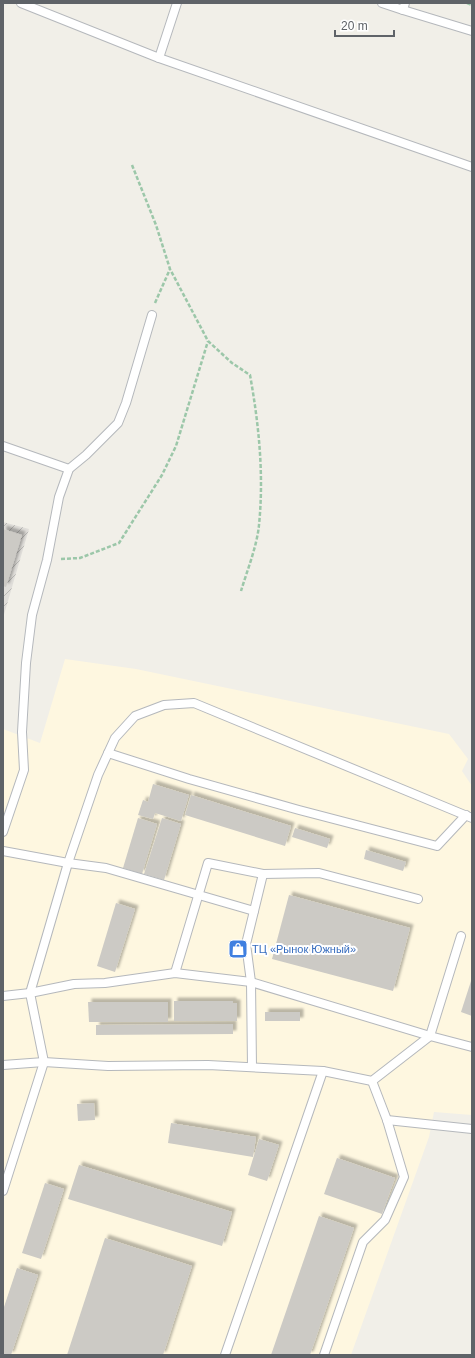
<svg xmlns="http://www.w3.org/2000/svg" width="475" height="1358" viewBox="0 0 475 1358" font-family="Helvetica,sans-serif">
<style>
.commercial{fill:#fef7e0}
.industrial{fill:url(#industrial-furrows)}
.building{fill:#cccac5;filter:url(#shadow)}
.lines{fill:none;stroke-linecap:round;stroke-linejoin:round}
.service-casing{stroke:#b5b8bc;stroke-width:10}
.path{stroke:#9cc7a9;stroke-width:2.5;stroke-dasharray:4 2;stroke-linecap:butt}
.service{stroke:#fff;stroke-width:8}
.labels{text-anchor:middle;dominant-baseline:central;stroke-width:4;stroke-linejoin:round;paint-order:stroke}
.shop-label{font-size:11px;fill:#366cbe;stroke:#fff;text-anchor:start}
</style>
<defs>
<pattern id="industrial-furrows" width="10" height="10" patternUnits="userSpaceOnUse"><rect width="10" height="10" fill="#e0deda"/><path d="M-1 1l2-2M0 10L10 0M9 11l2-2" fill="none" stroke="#b9b8b5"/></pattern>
<filter id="shadow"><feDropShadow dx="3.5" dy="-3.5" stdDeviation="1" flood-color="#0004"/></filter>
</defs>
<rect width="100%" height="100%" fill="#f1efe8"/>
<polygon class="commercial" points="65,659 136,669 449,734 468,759 462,771 472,786 472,1115 434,1112 429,1137 351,1355 3,1355 3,729 40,743"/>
<polygon class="industrial" points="3,522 29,529 3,618"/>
<g class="building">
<polygon points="3,529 22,535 6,587 3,586"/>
<polygon points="153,784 189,795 181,821 155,813 153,819 138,815 143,800 148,802"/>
<polygon points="191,795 291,826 285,846 185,815"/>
<polygon points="138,818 157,824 142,874 123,868"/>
<polygon points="162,818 181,824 164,880 144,874"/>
<polygon points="295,828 330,839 327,848 292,837"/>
<polygon points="366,850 406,862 403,871 364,859"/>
<polygon points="289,895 410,928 393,991 272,959"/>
<polygon points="116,903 135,909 115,972 97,966"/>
<polygon points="472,978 472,1016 461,1012"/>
<polygon points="174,1001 233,1001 233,1003 237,1003 237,1021 174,1021"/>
<polygon points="88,1002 168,1002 168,1022 89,1022"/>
<rect x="265" y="1012" width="35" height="9"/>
<polygon points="233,1024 233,1034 96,1035 96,1025"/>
<polygon points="94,1103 95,1120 78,1121 77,1104"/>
<polygon points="171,1123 256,1137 253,1157 168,1143"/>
<polygon points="259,1139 279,1145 267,1181 248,1175"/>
<polygon points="337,1158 395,1178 382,1214 324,1194"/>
<polygon points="79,1165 232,1212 222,1246 68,1199"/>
<polygon points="45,1183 64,1189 41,1259 22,1253"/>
<polygon points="319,1216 354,1228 310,1355 271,1355"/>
<polygon points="105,1238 192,1266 163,1355 67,1355"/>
<polygon points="17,1268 38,1275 11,1355 3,1355 3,1310"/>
</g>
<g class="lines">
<defs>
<g id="service">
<polyline points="21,3 159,58 472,167"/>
<polyline points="382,3 403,10 405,3"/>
<polyline points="403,10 472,31"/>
<polyline points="159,58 177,3"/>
<polyline points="3,446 69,469"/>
<polyline points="108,753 189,779 299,810 437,846 466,815"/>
<polyline points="3,832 24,770 22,732 26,663 32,615 47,560 59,497 69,469 86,455 118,423 126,403 152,315"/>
<polyline points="3,851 68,863 106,868 254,911"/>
<polyline points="175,973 208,863 263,874 319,873 418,899"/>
<polyline points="3,996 30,993 74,984 105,983 175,973 251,982 430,1036 472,1047"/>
<polyline points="3,1065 44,1062 108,1066 208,1065 323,1071 372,1081 430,1036 461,936"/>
<polyline points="252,1067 251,982 246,944 263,874"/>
<polyline points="387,1120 472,1129"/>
<polyline points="3,1191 44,1062 30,993 68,863 98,775 115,738 135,716 164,705 194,703 472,818"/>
<polyline points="225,1355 323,1071"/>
<polyline points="324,1355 363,1242 385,1220 404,1177 387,1120 372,1081"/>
</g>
</defs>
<use href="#service" class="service-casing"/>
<g class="path">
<polyline points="467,3 472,5"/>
<path d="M132 165 156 225 170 269 208 341 232 363 250 375C259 425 264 475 259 525 257 546 247 571 241 591"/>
<polyline points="155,303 170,269"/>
<polyline points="61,559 80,558 119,543 162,475 176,446 208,341"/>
</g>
<use href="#service" class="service"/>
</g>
<defs>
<symbol id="shop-square" viewBox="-11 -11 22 22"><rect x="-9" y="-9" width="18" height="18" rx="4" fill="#3f7fe0" stroke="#fff"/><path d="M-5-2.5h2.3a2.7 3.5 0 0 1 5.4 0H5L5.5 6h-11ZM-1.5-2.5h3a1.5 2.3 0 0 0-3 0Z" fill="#fff"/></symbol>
</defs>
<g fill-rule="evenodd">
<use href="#shop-square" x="227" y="938" width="22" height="22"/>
</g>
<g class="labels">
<g class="shop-label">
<text x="252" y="949">ТЦ «Рынок Южный»</text>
</g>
</g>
<rect width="475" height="1358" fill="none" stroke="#5f6368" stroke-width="8"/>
<path d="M335 30v6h59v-6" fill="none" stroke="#5f6368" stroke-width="2"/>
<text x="341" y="30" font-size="12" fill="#5f6368" stroke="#ffffff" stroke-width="3" paint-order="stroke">20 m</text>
</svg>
